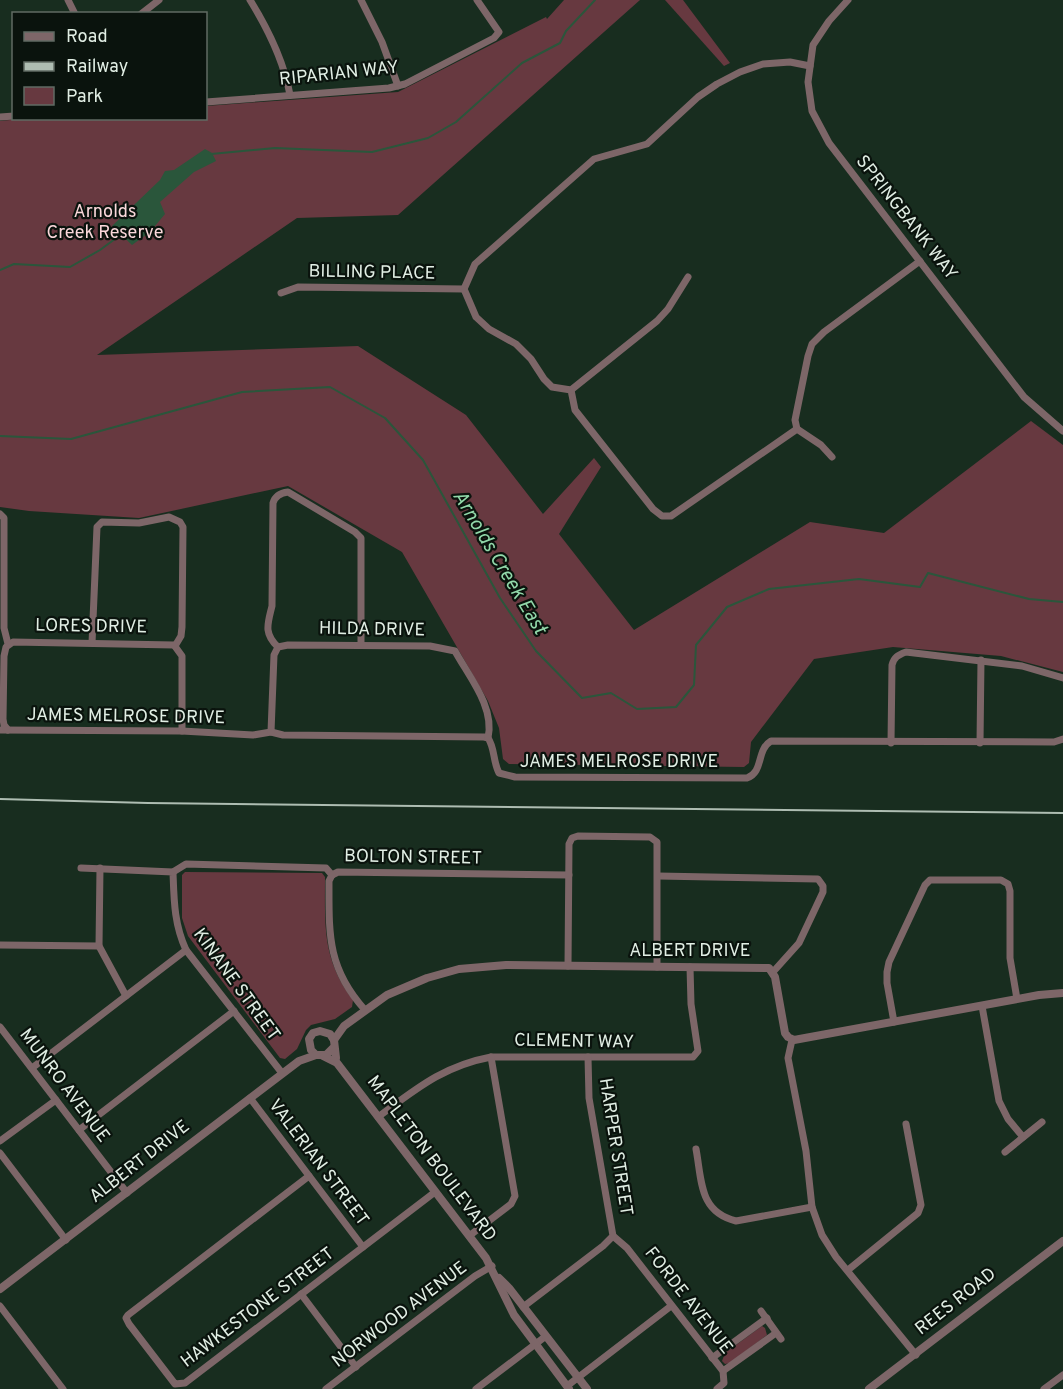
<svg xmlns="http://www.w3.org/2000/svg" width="1063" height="1389" viewBox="0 0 1063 1389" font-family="Overpass,sans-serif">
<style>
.green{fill:#673940}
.water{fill:#2a563b}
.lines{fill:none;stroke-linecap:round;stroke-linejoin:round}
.stream{stroke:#2a563b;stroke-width:2}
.minor{stroke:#7d6668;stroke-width:7}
.tertiary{stroke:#7d6668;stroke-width:8}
.rail{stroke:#aebdb2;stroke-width:2}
.labels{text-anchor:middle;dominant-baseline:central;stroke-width:4.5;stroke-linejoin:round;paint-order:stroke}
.street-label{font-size:18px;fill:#e1eee4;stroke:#0a130d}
.park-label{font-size:18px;fill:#fbd8db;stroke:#0a130d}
.water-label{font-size:20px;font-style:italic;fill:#92d9aa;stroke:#0a130d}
</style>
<rect width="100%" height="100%" fill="#182d1f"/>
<g class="green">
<polygon points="564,0 640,0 398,215 297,218 97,355 358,346 466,415 543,514 594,458 601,467 559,534 634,630 810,522 884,533 1031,421 1063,445 1063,672 1001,656 893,647 814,659 751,742 749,763 744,767 509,764 503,759 499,728 488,701 402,552 288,486 139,518 29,511 0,507 0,121 30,118 206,118 206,106 398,92 546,17 547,19"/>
<polygon points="665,0 683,0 730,63 724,66"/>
<path d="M185 872 322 873 325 877C325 926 322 959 353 1000L352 1007 335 1019 311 1025 306 1030 297 1049 285 1059 280 1058 188 936 182 918V875Z"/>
<polygon points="762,1326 765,1328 767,1335 730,1363 725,1364 722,1361 725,1353"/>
</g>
<polygon class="water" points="205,149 212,153 216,161 194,172 160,202 165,214 150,232 132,245 112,226 160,180 165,171 174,170"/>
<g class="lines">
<g class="stream">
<polyline points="211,154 275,148 372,152 428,138 456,122 522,63 560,43 566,31 595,0"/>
<polyline points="0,270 14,264 70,267 100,250 123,233"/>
<polyline points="0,436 71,439 242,392 330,387 385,418 423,460 500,598 536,651 582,698 611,693 637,709 676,707 694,685 696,645 727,607 769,589 859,579 920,587 928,573 1029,599 1063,602"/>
</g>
<g class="minor">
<polyline points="68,0 75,14"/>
<path d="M250 0C268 29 284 62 290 95"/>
<polyline points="361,0 382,42 398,86"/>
<polyline points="848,0 829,21 813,45 808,82 812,111 829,143 1024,397 1063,431"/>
<polyline points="141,14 159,0"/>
<polyline points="810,66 790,62 763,64 740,72 717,84 698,97 647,144 594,159 475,264 464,289 476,317 489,329 516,344 531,359 544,379 552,387 571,390 575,410 653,509 662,516 671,516 797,429 795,420 808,356 812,344 824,332 920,261"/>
<polyline points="206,102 389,88 405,84 494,38 499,32 477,0"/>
<polyline points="0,117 14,116"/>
<polyline points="281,293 298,287 464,289"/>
<polyline points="571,390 657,321 668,309 688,277"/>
<polyline points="797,429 821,445 832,457"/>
<polyline points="0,514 4,518 4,628 8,644"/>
<polyline points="92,643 97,527 102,522 139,523 169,517 180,522 183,527 182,627 181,636 175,646"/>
<path d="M278 647C263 633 268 623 272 606L273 503C275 496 280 493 288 492L355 532 361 538V645"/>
<path d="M0 730 182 731 253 735 271 732 283 735 484 737 488 738C495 748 493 762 499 773L515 777 747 778C764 772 756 750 771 741L1054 742 1063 739"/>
<polyline points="8,730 4,725 3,719 4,656 6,647 13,642 174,645 182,656 182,731"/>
<path d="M271 732 274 655 278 647 288 645 430 646 455 651C469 677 495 707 488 738"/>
<path d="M891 743 892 665C894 657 898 655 906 652L1022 666 1063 678"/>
<polyline points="980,743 981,660"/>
<path d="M81 868 173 872C174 900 174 924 186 950L282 1073"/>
<polyline points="100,868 99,946 126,996"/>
<polyline points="173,872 186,864 326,868 332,875"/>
<polyline points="332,875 338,872 569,875"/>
<path d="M332 875 329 881C329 934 327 968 365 1010"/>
<polyline points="658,876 818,879 823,886 823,892 799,943 773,972"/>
<polyline points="0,945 99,946"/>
<polyline points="568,966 569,844 572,838 578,836 650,837 657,842 657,967"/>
<polyline points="982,1006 999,1101 1008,1119 1023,1137"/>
<polyline points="894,1022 887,983 887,972 889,962 925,885 930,880 1001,880 1008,884 1010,891 1010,958 1017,999"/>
<polyline points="0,1027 127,1193"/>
<polyline points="792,1040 788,1058 806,1151 812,1207 822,1235 836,1257 916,1355"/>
<polyline points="32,1068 186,950"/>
<polyline points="250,1098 363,1247"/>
<path d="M378 1117C416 1089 443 1066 491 1057H693L698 1051 691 1004 690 967"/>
<polyline points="79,1130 234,1011"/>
<polyline points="0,1141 56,1100"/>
<path d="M696 1149C702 1181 699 1212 736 1221L812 1207"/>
<polyline points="1005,1152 1042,1122"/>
<polyline points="0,1153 66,1240"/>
<polyline points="309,1176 128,1315 126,1318 129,1324 175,1384 185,1383 435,1192"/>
<polyline points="469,1236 511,1204 515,1196 491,1057"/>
<polyline points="613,1236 627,1248 723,1371 724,1383 717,1389"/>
<polyline points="848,1270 918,1213 921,1205 906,1124"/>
<polyline points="301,1294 356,1367"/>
<polyline points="0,1306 63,1389"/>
<polyline points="523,1307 603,1246 613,1236 589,1098 588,1057"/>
<polyline points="761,1311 781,1339"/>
<polyline points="712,1358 767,1318"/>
<polyline points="723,1371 776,1333"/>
<polyline points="567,1386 671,1306"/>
<polyline points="326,1389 475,1276 492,1266"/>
<polyline points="476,1389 546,1336"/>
<polyline points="1044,1389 1063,1375"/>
</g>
<g class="tertiary">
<polyline points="334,1040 344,1026 387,995 427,978 459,969 506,965 769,968 775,977 785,1033 788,1037 794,1040 1039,995 1063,993"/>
<polyline points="334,1047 326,1055 316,1055 311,1050 309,1039 313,1033 320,1031 330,1034 334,1040 336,1058"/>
<polyline points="323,1056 337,1063 486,1258 514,1315 569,1389"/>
<polyline points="499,1278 509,1288 587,1389"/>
<polyline points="0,1289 299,1061 316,1055"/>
<polyline points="869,1389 1063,1241"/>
</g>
<polyline class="rail" points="0,799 148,803 1063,813"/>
</g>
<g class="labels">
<g class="street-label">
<text transform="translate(339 74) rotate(-6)">RIPARIAN WAY</text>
<text transform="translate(906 218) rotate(52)">SPRINGBANK WAY</text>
<text transform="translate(372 273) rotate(1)">BILLING PLACE</text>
<text transform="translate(91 627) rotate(1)">LORES DRIVE</text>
<text transform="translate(372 630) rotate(1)">HILDA DRIVE</text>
<text transform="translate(126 717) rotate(1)">JAMES MELROSE DRIVE</text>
<text x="619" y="762">JAMES MELROSE DRIVE</text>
<text transform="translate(413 858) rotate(1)">BOLTON STREET</text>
<text x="690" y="951">ALBERT DRIVE</text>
<text transform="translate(236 985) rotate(54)">KINANE STREET</text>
<text transform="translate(574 1042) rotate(1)">CLEMENT WAY</text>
<text transform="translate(64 1086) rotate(53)">MUNRO AVENUE</text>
<text transform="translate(615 1147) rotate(81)">HARPER STREET</text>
<text transform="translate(431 1159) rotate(53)">MAPLETON BOULEVARD</text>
<text transform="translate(140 1162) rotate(-38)">ALBERT DRIVE</text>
<text transform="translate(318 1163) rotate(53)">VALERIAN STREET</text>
<text transform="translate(688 1301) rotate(52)">FORDE AVENUE</text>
<text transform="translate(956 1302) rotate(-38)">REES ROAD</text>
<text transform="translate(258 1308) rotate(-37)">HAWKESTONE STREET</text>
<text transform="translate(400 1315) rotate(-37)">NORWOOD AVENUE</text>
</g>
<g class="park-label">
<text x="105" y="212">Arnolds<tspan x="105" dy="21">Creek Reserve</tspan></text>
</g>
<g class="water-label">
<text transform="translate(499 563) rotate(59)">Arnolds Creek East</text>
</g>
</g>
<rect x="12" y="12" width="195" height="108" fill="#0a130d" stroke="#606b63" stroke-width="1.5"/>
<rect x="24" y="32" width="30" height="9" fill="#7d6668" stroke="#606b63" stroke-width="1.5"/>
<text x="66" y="42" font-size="18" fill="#e1eee4">Road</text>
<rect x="24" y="62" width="30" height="9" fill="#aebdb2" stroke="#606b63" stroke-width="1.5"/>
<text x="66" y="72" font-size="18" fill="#e1eee4">Railway</text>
<rect x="24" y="87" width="30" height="18" fill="#673940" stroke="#606b63" stroke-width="1.5"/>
<text x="66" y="102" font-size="18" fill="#e1eee4">Park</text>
</svg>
